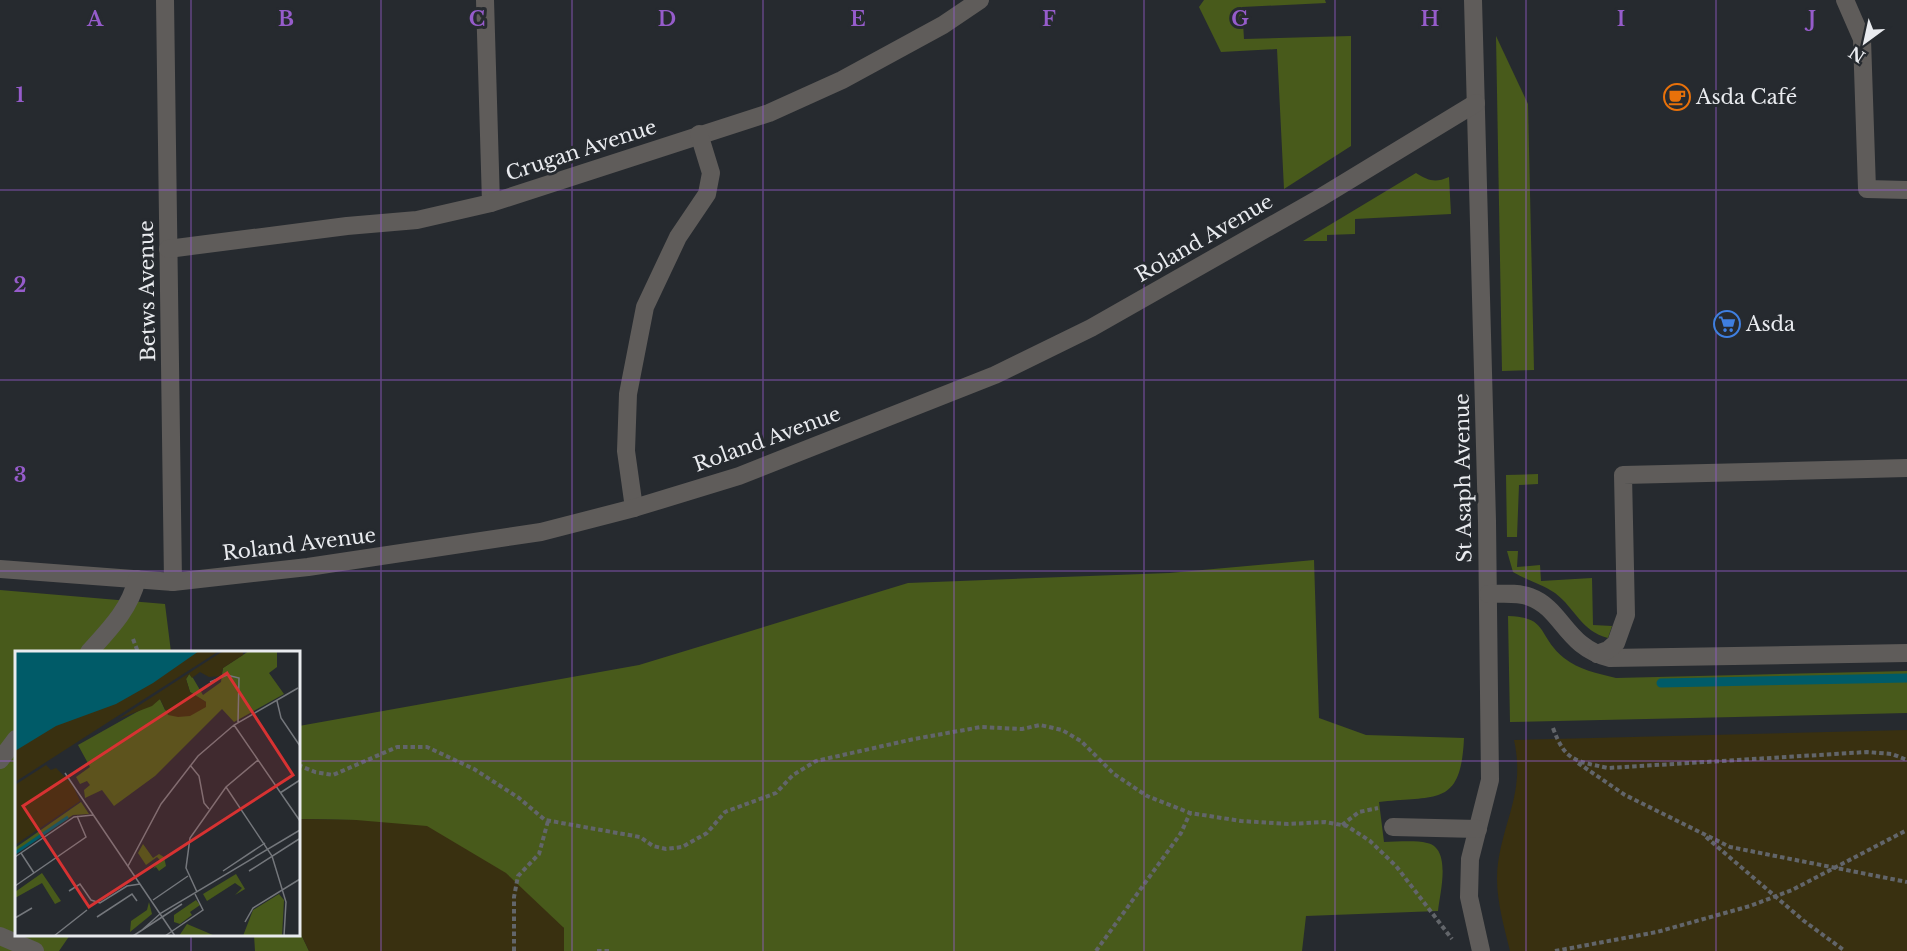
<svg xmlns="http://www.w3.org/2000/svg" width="1907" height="951" viewBox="0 0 1907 951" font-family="'Libre Baskerville',serif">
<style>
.green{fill:#485a1b}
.sand{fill:#393010}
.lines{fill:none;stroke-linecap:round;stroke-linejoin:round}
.stream{stroke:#005b68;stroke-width:9}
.path{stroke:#62656a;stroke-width:4;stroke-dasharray:4.5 3;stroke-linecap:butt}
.minor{stroke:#5f5c5a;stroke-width:18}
.grid{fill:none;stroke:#965ccb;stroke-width:1.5;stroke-opacity:0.55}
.labels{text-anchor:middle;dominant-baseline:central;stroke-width:6;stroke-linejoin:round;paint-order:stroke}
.poi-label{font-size:20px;fill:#e9ebef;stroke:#262a2f;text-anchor:start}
.street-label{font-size:20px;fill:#e9ebef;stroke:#262a2f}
.inset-river{fill:none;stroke:#005b68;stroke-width:3}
.inset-road{fill:none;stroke:#74777c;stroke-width:1.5}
.view{fill:#d73232;fill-opacity:0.15;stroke:#d73232;stroke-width:3}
.inset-edge{fill:none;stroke:#e9ebef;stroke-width:3}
.grid-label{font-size:20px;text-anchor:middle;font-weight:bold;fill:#965ccb;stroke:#262a2f;stroke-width:6;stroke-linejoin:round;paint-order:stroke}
</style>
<rect width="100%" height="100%" fill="#262a2f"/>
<g class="green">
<polygon points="1204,0 1325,0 1326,3 1242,7 1244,39 1351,36 1351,146 1284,189 1277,49 1221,52 1199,7"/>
<polygon points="1496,36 1528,104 1534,370 1502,371"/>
<path d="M1416 173C1429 181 1435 183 1449 177L1451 214 1355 219V234L1327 235V241H1303Z"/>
<polygon points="1538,474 1538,484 1519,485 1517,537 1507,537 1506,475"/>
<path d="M1507 551H1518L1517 567 1540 565 1541 581 1592 578 1593 625 1612 626 1608 638C1581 631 1575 608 1555 593 1542 584 1526 580 1513 572Z"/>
<path d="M1314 560 1319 718 1366 735 1464 738C1461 808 1436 795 1379 802L1384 842C1397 842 1414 840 1427 843 1452 848 1440 893 1438 911L1306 916 1302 951H564V928L356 820 299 819V726L639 665 908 583 1169 573Z"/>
<polygon points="0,590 165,604 171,652 16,652 16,934 70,935 59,951 0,951"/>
<path d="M1508 616C1549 617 1537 636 1564 658 1579 670 1597 673 1616 678L1907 671V713L1510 722Z"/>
<polygon points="299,930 309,951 255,951 254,935 298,934"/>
</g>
<g class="sand">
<path d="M1907 730V951H1510C1503 922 1494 893 1498 863 1505 816 1525 791 1514 740Z"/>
<polygon points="299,819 356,820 427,826 506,873 564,928 564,951 309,951 299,930"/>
</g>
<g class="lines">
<polyline class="stream" points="1661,683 1907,678"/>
<g class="path">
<polyline points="133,639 138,652"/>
<path d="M1553 728C1565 761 1575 761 1608 768L1867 752 1892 754 1907 760"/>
<polyline points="1578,763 1625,795 1730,847 1907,882"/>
<polyline points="298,765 315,772 333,775 397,747 427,747 474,769 519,798 545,820 640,837 653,846 666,849 682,847 707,833 725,812 776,793 793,775 816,761 914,739 981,727 1022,729 1040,725 1062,730 1081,741 1114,774 1147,796 1190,813 1241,821 1288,824 1325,822 1347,826 1370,841 1396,866 1452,939"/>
<polyline points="1342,825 1359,812 1378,808"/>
<polyline points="1706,837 1804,921 1845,951"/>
<polyline points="514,951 514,897 518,876 539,854 548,821"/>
<polyline points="597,951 612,951"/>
<polyline points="1096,951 1181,833 1190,813"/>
<polyline points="1555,951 1657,932 1750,906 1792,890 1907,830"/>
</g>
<g class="minor">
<polyline points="165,0 173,582"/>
<polyline points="485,0 491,203"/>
<polyline points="1473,0 1487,521 1490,780 1470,859 1469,897 1481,951"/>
<polyline points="1845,0 1862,39 1867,189 1907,190"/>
<polyline points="168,249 347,226 417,220 491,203 769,113 842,80 943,25 980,0"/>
<polyline points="634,508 626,451 628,394 645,307 678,237 707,194 711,173 699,134"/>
<polyline points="0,569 173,582 308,567 541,532 634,508 739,476 995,375 1091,328 1318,199 1476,103"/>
<path d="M1488 594C1501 594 1517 592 1530 597 1563 609 1565 647 1610 658L1907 653"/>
<path d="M89 652C109 630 130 609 137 579"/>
<polyline points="1597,654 1608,650 1616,643 1626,615 1623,475 1907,468"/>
<polyline points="0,760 16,739"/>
<polyline points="1393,827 1478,829"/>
<polyline points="0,936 35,951"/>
</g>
</g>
<path class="grid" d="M191 0V652M381 0V951M572 0V951M763 0V951M954 0V951M1144 0V951M1335 0V951M1526 0V951M1716 0V951M0 190H1907M0 380H1907M0 571H1907M0 761H16M298 761H1907M191 934V951"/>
<defs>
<symbol id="cafe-ring" viewBox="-11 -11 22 22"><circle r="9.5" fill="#262a2f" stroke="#e8710a" stroke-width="1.5"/><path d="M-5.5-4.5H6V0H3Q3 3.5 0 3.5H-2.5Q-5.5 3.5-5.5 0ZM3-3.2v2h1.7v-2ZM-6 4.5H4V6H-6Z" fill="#e8710a"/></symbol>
<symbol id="supermarket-ring" viewBox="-11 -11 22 22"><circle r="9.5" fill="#262a2f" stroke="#3f7fe0" stroke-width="1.5"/><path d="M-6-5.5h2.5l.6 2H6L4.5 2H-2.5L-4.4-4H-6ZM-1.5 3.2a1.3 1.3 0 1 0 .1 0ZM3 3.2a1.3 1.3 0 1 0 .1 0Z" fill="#3f7fe0"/></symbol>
</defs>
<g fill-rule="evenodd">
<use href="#cafe-ring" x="1662" y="82" width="30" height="30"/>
<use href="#supermarket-ring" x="1712" y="309" width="30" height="30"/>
</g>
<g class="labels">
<g class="poi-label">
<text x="1696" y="97">Asda Café</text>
<text x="1746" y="324">Asda</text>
</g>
<g class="street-label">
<text transform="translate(581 150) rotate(-18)">Crugan Avenue</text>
<text transform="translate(1204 238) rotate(-30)">Roland Avenue</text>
<text transform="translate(147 291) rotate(-91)">Betws Avenue</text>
<text transform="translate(767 439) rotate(-20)">Roland Avenue</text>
<text transform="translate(1463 478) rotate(-91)">St Asaph Avenue</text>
<text transform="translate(299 544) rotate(-7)">Roland Avenue</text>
</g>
</g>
<g transform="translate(15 651)">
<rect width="285" height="285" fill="#262a2f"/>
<path d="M234 0H262V16L254 22 269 43 219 71 207 58 140 125 99 155 87 139 70 147 69 139 75 134 72 130 65 133 61 126 75 116 63 94 145 48 150 59 191 51 175 41 171 28 175 22 188 44 206 31 208 17ZM66 151 74 163 58 164 0 203V197ZM128 193 138 207 144 203 149 206 151 215 144 220 141 216 138 218 145 209 142 206 131 214 123 202ZM27 222 46 250 40 253 27 232 0 247V241ZM221 223 230 238 220 244 227 237 220 232 192 250 188 243ZM264 243 269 249 267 285H228L238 259ZM181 249 185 254 175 261 177 264 165 273 159 271V264ZM134 251 137 263 115 281 116 270 132 259ZM172 273 191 281 200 285H164Z" fill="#485a1b"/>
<path d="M0 0H204L0 131ZM210 0H228V4L208 17 206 25 194 26 185 21 177 27 174 23 171 28 175 41 191 51V56L175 65 163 66 153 64 145 48 137 55 103 68 205 2ZM31 114 36 119 41 117 57 133 65 150 0 194V134Z" fill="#393010"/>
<path d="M0 0H184L138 32 101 53 41 75 0 100Z" fill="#005b68"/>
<path class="inset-river" d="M0 202 53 166"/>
<path class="inset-road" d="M195 31 212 24 224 27 223 71M262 50 266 67 285 95M219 74 285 170M175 114 184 125 189 152 194 158M50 122 160 285M211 136 257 205 271 251 269 285M265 142 285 129M6 202 19 222M0 206 59 166 78 164M113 215 146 153 183 105 219 74 283 37M208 220 250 192M234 220 284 188M0 235 71 186 62 165M54 240 65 233 76 249 85 252 112 235 125 233M182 241 171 217 175 187 211 136 243 109M138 249 173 225M82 266 117 243 122 250M0 267 17 257M230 271 238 257 285 228M127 279 146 262 285 179M39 285 72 259M118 285 167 253M150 285 188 259 180 243"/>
<path class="view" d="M212 22 278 124 74 256 8 155Z"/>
<rect width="285" height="285" class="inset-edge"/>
</g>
<g class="grid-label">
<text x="95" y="26">A</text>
<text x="286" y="26">B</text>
<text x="477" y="26">C</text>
<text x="667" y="26">D</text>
<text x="858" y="26">E</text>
<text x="1049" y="26">F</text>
<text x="1240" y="26">G</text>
<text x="1430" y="26">H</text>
<text x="1621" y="26">I</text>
<text x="1812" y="26">J</text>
<text x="20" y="102">1</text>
<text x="20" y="292">2</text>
<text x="20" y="482">3</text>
</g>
<g transform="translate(1865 42) rotate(213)" stroke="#262a2f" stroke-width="4.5" paint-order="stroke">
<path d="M0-4.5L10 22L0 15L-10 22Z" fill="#e9ebef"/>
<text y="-9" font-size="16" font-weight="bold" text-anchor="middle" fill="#e9ebef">N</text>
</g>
</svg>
